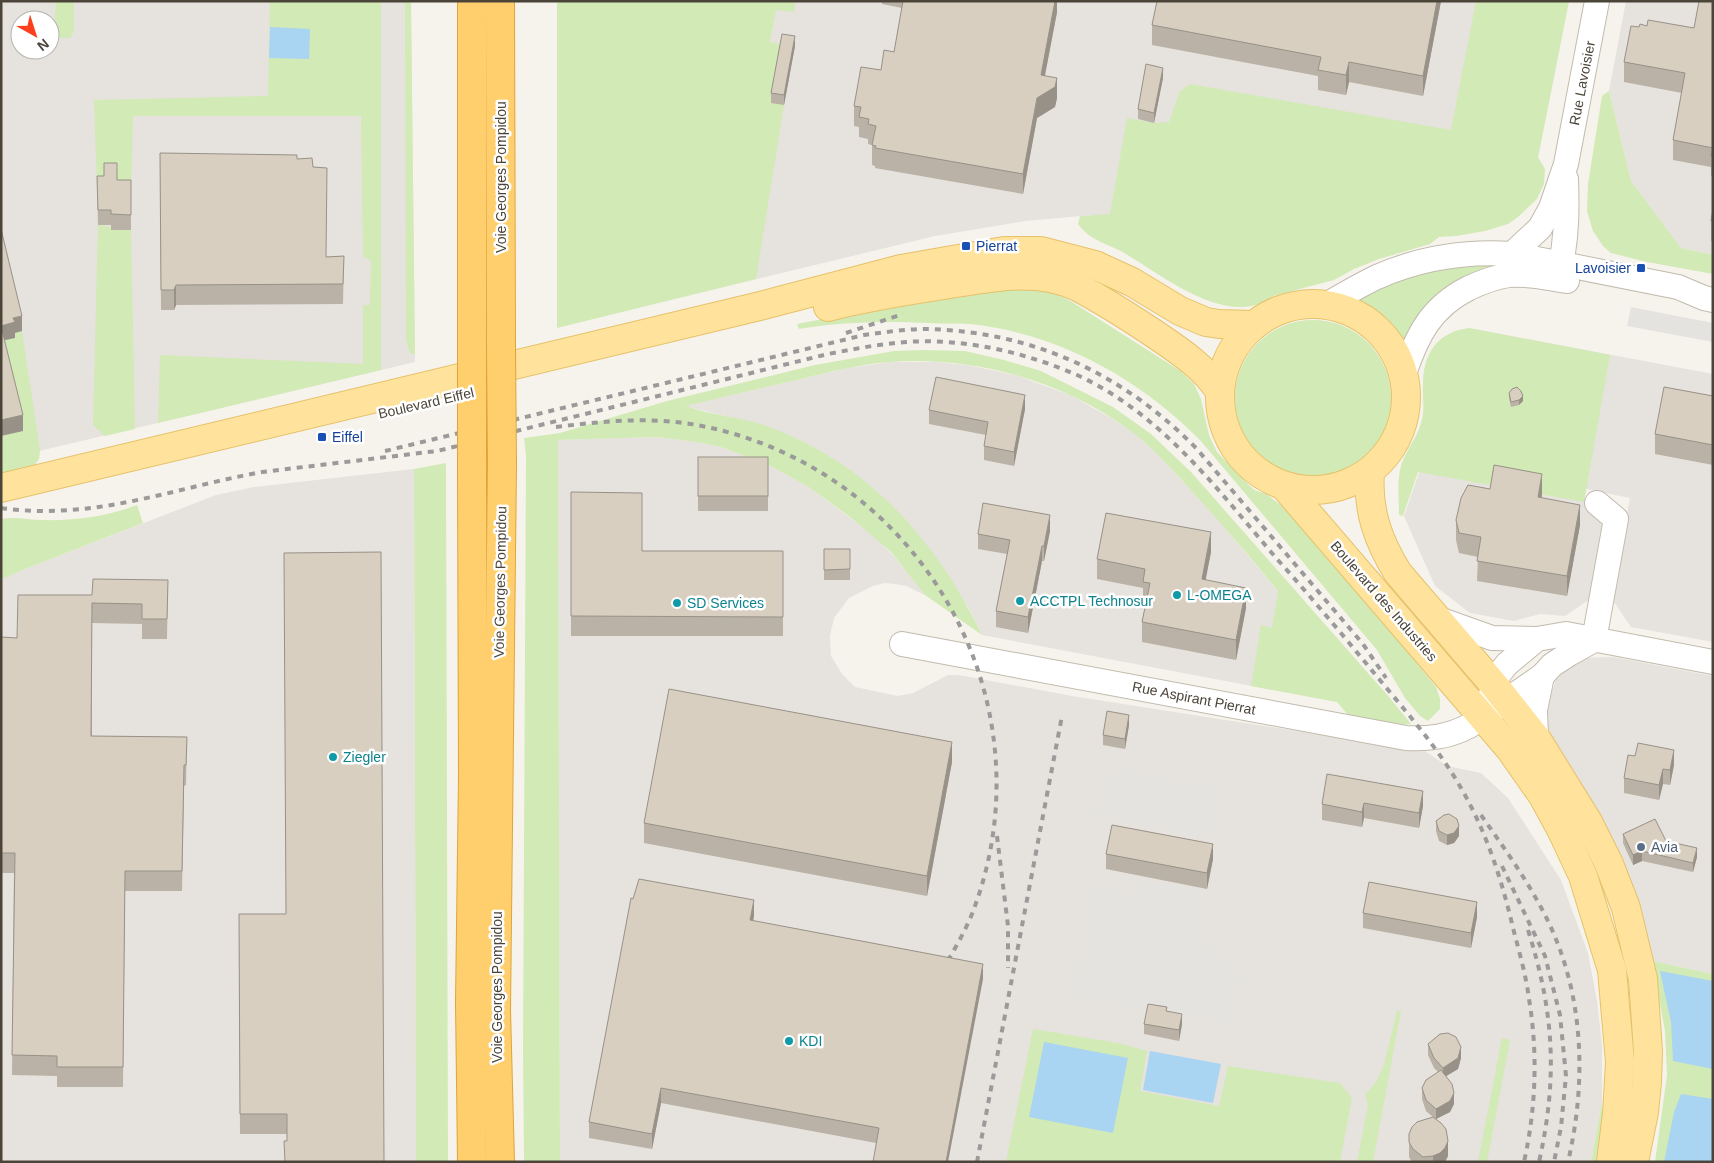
<svg xmlns="http://www.w3.org/2000/svg" width="1714" height="1163" viewBox="0 0 1714 1163" font-family="Helvetica,sans-serif">
<style>
.industrial{fill:#e6e2dd;fill-rule:evenodd}
.green{fill:#d2eab5}
.parking{fill:#e5e3e0}
.water{fill:#a9d4f2}
.lines{fill:none;stroke-linecap:round;stroke-linejoin:round}
.minor-casing{stroke:#c2bbae;stroke-width:26}
.major-casing{stroke:#e6c16a;stroke-width:30}
.highway-casing{stroke:#e0a43c;stroke-width:30}
.minor{stroke:#fff;stroke-width:24}
.major{stroke:#ffe39c;stroke-width:28}
.highway{stroke:#ffcf6e;stroke-width:28}
.rail{stroke:#9a9a9a;stroke-width:4;stroke-dasharray:6 6;stroke-linecap:butt}
.highway-bridge-casing{stroke:#e0a43c;stroke-width:30;stroke-linecap:butt}
.highway-bridge{stroke:#ffcf6e;stroke-width:28}
.wall{fill:#bab2a6}
.shaded-wall{fill:#979187}
.building{fill:#d8cfc1;stroke:#979187}
.transit-dot{fill:#1a4fb4;stroke:#fff;stroke-width:2}
.culture-dot{fill:#0f9aa8;stroke:#fff;stroke-width:2}
.service-dot{fill:#5c6f8a;stroke:#fff;stroke-width:2}
.labels{text-anchor:middle;dominant-baseline:central;stroke-width:5;stroke-linejoin:round;paint-order:stroke}
.street-label{font-size:14px;fill:#4b4439;stroke:#fff}
.transit-label{font-size:14px;fill:#164399;stroke:#fff;text-anchor:start}
.culture-label{font-size:14px;fill:#0d838f;stroke:#fff;text-anchor:start}
.service-label{font-size:14px;fill:#4e5e75;stroke:#fff;text-anchor:start}
</style>
<rect width="100%" height="100%" fill="#f6f3ec"/>
<g class="industrial">
<path d="M1 1H411L415 362 1 460ZM20 20H50V50H20Z"/>
<polygon points="598,1 1569,1 1536,168 1439,237 1092,215 1025,221 935,236 600,317"/>
<polygon points="1626,1 1713,1 1713,255 1681,248 1631,181 1609,91"/>
<polygon points="1469,328 1713,374 1713,642 1631,627 1612,599 1630,498 1586,489 1584,502 1606,530 1593,597 1565,616 1540,614 1514,621 1470,613 1435,586 1404,516"/>
<polygon points="890,362 937,362 967,365 1015,375 1070,395 1113,419 1134,433 1158,455 1206,506 1278,591 1337,702 982,635 967,605 832,458 800,440 763,425 685,406 848,368"/>
<polygon points="655,437 697,442 721,447 767,464 807,486 868,531 891,553 916,583 925,595 906,586 895,584 885,583 873,586 849,598 834,618 830,636 831,656 842,674 855,687 898,696 913,693 948,675 959,675 1072,696 1425,751 1447,766 1481,773 1508,798 1561,880 1588,953 1597,1001 1602,1045 1602,1102 1591,1162 560,1162 558,440"/>
<polygon points="414,469 416,1162 1,1162 1,580 20,571 216,495 254,487"/>
<polygon points="1613,657 1713,676 1713,974 1652,961 1548,728 1546,710 1556,679 1581,658"/>
</g>
<g class="green">
<polygon points="56,1 74,1 74,31 70,38 60,38 54,33"/>
<polygon points="270,1 381,1 381,370 158,423 160,355 363,364 363,305 370,305 371,261 363,256 361,116 133,116 131,195 97,191 94,100 268,96"/>
<polygon points="405,1 411,1 415,354 412,354 409,351 406,338"/>
<polygon points="557,1 796,1 794,12 776,10 770,42 782,44 784,105 756,279 557,328"/>
<path d="M1476 1H1569L1538 157 1545 169 1544 184 1537 199 1518 217 1508 224 1485 231 1456 236 1439 237 1430 244 1379 259 1354 269 1334 280 1273 296C1268 301 1263 303 1256 305 1214 317 1161 275 1126 254 1108 243 1091 242 1078 224L1080 216 1110 214 1127 118 1154 123 1169 122 1180 91 1190 84 1451 130Z"/>
<polygon points="1609,91 1631,181 1681,248 1713,255 1713,274 1647,262 1611,253 1603,246 1593,231 1587,211 1588,184 1602,96"/>
<polygon points="98,225 131,230 135,429 105,436 93,425"/>
<path d="M1514 261 1404 344H1402C1388 324 1376 314 1355 302L1388 283 1464 262Z"/>
<path d="M1040 285 1072 302 1182 372 1194 384 1201 399 1209 435 1217 452 1254 490 1266 494 1290 512 1346 577 1436 687 1440 699V709L1428 721 1420 716 1405 698 1377 650 1200 440C1139 378 1057 333 970 324 956 323 942 324 928 323 884 321 842 322 799 329L797 324 979 290Z"/>
<circle cx="1313" cy="398" r="78"/>
<path d="M1469 328 1610 355 1584 502 1418 472 1403 516 1399 515C1399 497 1396 474 1404 458 1410 445 1419 434 1422 419 1425 408 1422 396 1423 385 1423 354 1437 332 1469 328Z"/>
<polygon points="22,331 40,451 39,459 30,472 1,478 1,436 25,430 25,428 22,429 1,337"/>
<path d="M923 350 965 351 1004 360 1041 371 1113 407 1151 434 1191 472 1389 697 1411 724 1393 725 1348 715 1337 702 1251 686 1261 625 1272 628 1278 591C1246 552 1213 514 1179 477 1164 461 1149 445 1132 432 1065 381 974 356 890 362 860 364 830 372 801 379 762 388 724 397 686 406 711 415 739 417 764 425 866 461 936 539 982 635L925 595 891 552 850 517 807 486 767 464 721 447 697 442 656 437 558 440 560 1162H524L523 1049 526 455 524 438 560 433 667 401 815 365 894 351Z"/>
<polygon points="446,463 448,1162 416,1162 414,469"/>
<path d="M137 505 143 523 20 571 1 580V519C19 516 27 520 44 520 75 521 109 516 137 505Z"/>
<polygon points="1652,961 1713,974 1713,1162 1655,1162 1667,1075 1665,1031"/>
<polygon points="1397,1011 1401,1011 1373,1162 1357,1162 1368,1105 1365,1095 1376,1082 1384,1065"/>
<polygon points="1033,1029 1118,1043 1147,1051 1140,1091 1219,1106 1228,1066 1340,1083 1352,1098 1340,1162 1006,1162"/>
<polygon points="1502,1038 1510,1040 1487,1162 1478,1162"/>
<polygon points="1602,1102 1603,1124 1598,1162 1591,1162"/>
</g>
<g class="parking">
<polygon points="1631,307 1713,323 1713,342 1627,326"/>
<polygon points="1121,768 1229,789 1214,839 1092,816 1101,777"/>
<polygon points="1141,879 1208,891 1198,937 1246,974 1234,1026 1073,997 1082,915 1087,884 1138,892"/>
</g>
<g class="water">
<polygon points="270,27 310,29 309,59 269,58"/>
<polygon points="1660,971 1713,981 1713,1069 1673,1061 1671,1022"/>
<polygon points="1044,1042 1128,1058 1113,1133 1029,1117"/>
<polygon points="1150,1051 1221,1064 1213,1103 1143,1090"/>
<polygon points="1681,1094 1713,1099 1713,1162 1664,1162 1674,1112"/>
</g>
<g class="lines">
<defs>
<g id="minor">
<polyline points="1512,254 1540,228 1551,208 1566,164 1597,1"/>
<path d="M1561 264C1567 235 1567 208 1566 179"/>
<path d="M1326 305C1343 295 1360 285 1377 277 1420 258 1466 251 1512 254L1678 287 1704 298 1713 300"/>
<path d="M1404 374C1417 335 1431 307 1469 288 1482 282 1495 277 1509 275 1528 273 1548 278 1567 281"/>
<polyline points="1436,618 1492,638 1537,639"/>
<polyline points="1594,640 1616,519 1597,503"/>
<path d="M902 644 1406 738C1429 739 1448 737 1469 726L1542 676"/>
<polyline points="1488,702 1499,674 1507,664 1537,639 1566,634 1713,662"/>
<polyline points="1536,738 1535,710 1542,676 1552,665 1569,654 1594,640"/>
</g>
<g id="major">
<circle cx="1313" cy="397" r="93"/>
<path d="M828 307C866 297 905 291 944 285 988 278 1034 267 1076 286 1106 302 1134 320 1162 339 1184 354 1204 368 1219 390"/>
<path d="M1370 472C1367 510 1378 541 1398 573L1494 685 1536 738 1588 822 1609 864 1626 908 1643 979 1648 1051 1647 1082 1644 1112 1634 1162"/>
<polyline points="1285,487 1510,749 1543,796 1561,829 1583,876 1612,970 1620,1062 1617,1114 1611,1162"/>
<polyline points="1,488 760,306 901,269 1004,251 1041,251 1095,265 1132,282 1180,311 1206,322 1219,324 1254,325"/>
</g>
<g id="highway">
<polyline points="500,1 501,347"/>
<polyline points="472,347 472,1"/>
<polyline points="472,1162 470,1002 473,776 472,475"/>
<polyline points="500,1162 496,1010 502,464"/>
</g>
</defs>
<use href="#minor" class="minor-casing"/>
<use href="#major" class="major-casing"/>
<use href="#highway" class="highway-casing"/>
<use href="#minor" class="minor"/>
<use href="#major" class="major"/>
<use href="#highway" class="highway"/>
<g class="rail">
<polyline points="846,333 903,314"/>
<path d="M556 427C605 421 653 416 702 426 922 470 1054 703 972 914 965 931 956 947 947 962"/>
<path d="M492 437 828 354C854 349 879 344 906 342 964 338 1024 352 1077 375 1162 414 1218 490 1277 559 1312 598 1346 639 1379 679 1404 709 1429 738 1450 770 1482 819 1500 872 1513 928 1519 951 1526 975 1529 999 1538 1053 1536 1108 1524 1162"/>
<path d="M385 451 864 335C885 332 907 329 928 329 1034 332 1123 374 1196 448L1363 644 1386 678"/>
<path d="M1 508C95 521 173 488 262 472L437 451 499 436"/>
<path d="M1481 815C1504 848 1528 881 1546 917 1584 993 1587 1080 1568 1162"/>
<polyline points="997,836 1008,926 1008,968"/>
<polyline points="1502,866 1545,956 1560,1015 1566,1076 1561,1127 1554,1162"/>
<path d="M1528 930C1554 1012 1558 1077 1539 1162"/>
<polyline points="977,1162 1062,716"/>
</g>
<defs>
<g id="highway-bridge">
<polyline points="472,347 472,475"/>
<polyline points="501,347 502,464"/>
</g>
</defs>
<use href="#highway-bridge" class="highway-bridge-casing"/>
<use href="#highway-bridge" class="highway-bridge"/>
</g>
<g class="wall">
<polygon points="882,1 1057,1 1057,12 1045,76 1057,98 1055,107 1037,118 1023,194 875,168 875,166 872,165 872,145 868,144 868,139 859,137 859,127 854,126 854,106 894,52 902,8 882,4"/>
<polygon points="1157,1 1441,1 1423,96 1349,82 1346,95 1318,90 1318,76 1152,45 1152,25"/>
<polygon points="1713,1 1713,177 1711,176 1711,167 1673,160 1673,140 1682,93 1624,82 1624,62 1639,27 1647,26 1694,28"/>
<polygon points="795,46 784,105 771,103 771,93"/>
<polygon points="1163,78 1154,123 1138,119 1138,109"/>
<polygon points="160,153 297,159 313,167 326,257 344,256 343,304 176,305 174,310 161,310"/>
<polygon points="97,176 117,180 131,180 131,230 111,230 111,225 98,225"/>
<polygon points="1713,209 1713,241 1711,241 1711,221"/>
<polygon points="1509,393 1523,401 1519,405 1511,407 1509,398"/>
<polygon points="1713,396 1713,465 1655,454 1655,434"/>
<polygon points="1025,409 1014,466 984,460 984,446 986,435 929,424 929,410"/>
<rect x="698" y="457" width="70" height="54"/>
<polygon points="1490,489 1542,494 1542,498 1580,525 1567,596 1477,581 1478,557 1459,553 1456,540 1456,520"/>
<polygon points="571,492 642,551 783,551 783,636 571,636"/>
<polygon points="1050,531 1044,561 1042,561 1028,633 996,627 996,611 1007,554 978,549 978,534"/>
<rect x="824" y="549" width="26" height="31"/>
<polygon points="1211,552 1205,580 1246,608 1236,660 1142,642 1142,622 1146,602 1143,602 1143,588 1097,579 1097,559"/>
<polygon points="168,580 167,639 142,639 142,624 92,623 92,736 187,737 186,785 184,786 182,891 125,891 123,1087 57,1087 57,1076 12,1075 14,873 1,873 1,637 17,638 92,595"/>
<polygon points="1129,725 1125,749 1103,745 1103,735"/>
<polygon points="952,762 927,896 644,843 644,823"/>
<polygon points="1674,765 1670,785 1663,784 1659,800 1624,793 1624,778"/>
<polygon points="1327,774 1423,806 1419,828 1364,818 1362,827 1322,820 1322,804"/>
<polygon points="1436,821 1459,836 1454,843 1447,845 1439,841 1436,831"/>
<polygon points="1623,834 1666,841 1697,857 1693,872 1642,861 1633,865 1623,843"/>
<polygon points="1106,854 1213,859 1207,889 1106,869"/>
<polygon points="1363,913 1477,917 1471,948 1363,928"/>
<polygon points="239,914 286,914 287,1141 287,1134 240,1134"/>
<polygon points="754,916 753,921 983,979 876,1143 661,1103 652,1149 589,1138 589,1122"/>
<polygon points="1144,1024 1182,1024 1179,1041 1144,1034"/>
<polygon points="1428,1044 1461,1058 1458,1069 1446,1076 1454,1104 1450,1112 1436,1119 1448,1156 1445,1162 1412,1162 1409,1157 1409,1134 1433,1117 1426,1111 1422,1099 1422,1088 1438,1072 1434,1068 1428,1055"/>
</g>
<g class="shaded-wall">
<polygon points="1055,1 1057,1 1057,12 1041,95 1041,75"/>
<polygon points="1437,1 1441,1 1423,96 1423,76"/>
<polygon points="795,36 795,46 784,105 784,95"/>
<polygon points="1349,62 1349,82 1346,95 1346,75"/>
<polygon points="1163,68 1163,78 1154,123 1154,113"/>
<polygon points="1057,78 1057,98 1055,107 1037,118 1023,194 1023,174 1037,98"/>
<polygon points="176,285 176,305 174,310 174,290"/>
<polygon points="22,316 22,331 15,333 15,338 1,341 1,326 13,318"/>
<polygon points="1025,395 1025,409 1014,466 1014,452"/>
<polygon points="1523,396 1523,401 1519,405 1519,400"/>
<polygon points="23,415 23,431 1,436 1,420"/>
<polygon points="1542,474 1542,494 1538,517 1538,497"/>
<polygon points="1580,505 1580,525 1567,596 1567,576"/>
<polygon points="1050,515 1050,531 1044,561 1044,546"/>
<polygon points="1211,532 1211,552 1202,599 1202,579"/>
<polygon points="1042,546 1042,561 1028,633 1028,617"/>
<polygon points="1246,588 1246,608 1236,660 1236,640"/>
<polygon points="1129,715 1129,725 1125,749 1125,739"/>
<polygon points="952,742 952,762 927,896 927,876"/>
<polygon points="1674,750 1674,765 1670,785 1670,770"/>
<polygon points="1663,769 1663,784 1659,800 1659,785"/>
<polygon points="1423,791 1423,806 1419,828 1419,813"/>
<polygon points="1364,803 1364,818 1362,827 1362,812"/>
<polygon points="1459,826 1459,836 1454,843 1447,845 1447,835"/>
<polygon points="1213,844 1213,859 1207,889 1207,873"/>
<polygon points="1697,848 1697,857 1693,872 1693,863"/>
<polygon points="1642,851 1642,861 1633,865 1633,855"/>
<polygon points="754,900 754,916 750,935 750,920"/>
<polygon points="1477,902 1477,917 1471,948 1471,933"/>
<polygon points="983,964 983,979 948,1162 946,1162"/>
<polygon points="1182,1014 1182,1024 1179,1041 1179,1030"/>
<polygon points="1461,1047 1461,1058 1458,1069 1443,1078 1443,1068"/>
<polygon points="661,1088 661,1103 652,1149 652,1134"/>
<polygon points="1454,1093 1454,1104 1450,1112 1436,1119 1436,1109"/>
<polygon points="1448,1141 1448,1156 1445,1162 1433,1162 1433,1156"/>
</g>
<g class="building">
<polygon points="903,1 1055,1 1041,75 1057,78 1055,87 1037,98 1023,174 875,148 876,146 872,145 876,126 868,124 869,119 859,117 861,107 854,106 861,67 881,70 884,50 894,52"/>
<polygon points="1157,1 1437,1 1423,76 1349,62 1346,75 1318,70 1321,57 1152,25"/>
<polygon points="1699,1 1713,1 1713,157 1711,156 1713,148 1673,140 1685,73 1624,62 1631,26 1639,27 1640,24 1647,26 1648,20 1694,28"/>
<polygon points="782,34 795,36 784,95 771,93"/>
<polygon points="1146,64 1163,68 1154,113 1138,109"/>
<polygon points="160,153 297,155 297,159 312,158 313,167 327,168 326,257 344,256 343,284 176,285 174,290 161,290"/>
<polygon points="104,163 117,163 117,180 131,180 131,215 111,214 111,210 98,210 97,176 104,176"/>
<polygon points="1713,209 1713,221 1711,221"/>
<polygon points="1,229 22,316 13,318 15,322 1,326 23,415 1,420"/>
<polygon points="936,377 1025,395 1014,452 984,446 988,422 929,410"/>
<polygon points="1517,387 1521,391 1523,396 1519,400 1511,402 1509,393 1512,389"/>
<polygon points="1664,387 1713,396 1713,445 1655,434"/>
<rect x="698" y="457" width="70" height="39"/>
<polygon points="1494,465 1542,474 1538,497 1580,505 1567,576 1477,561 1481,537 1459,533 1456,520 1461,498 1468,485 1490,489"/>
<polygon points="571,492 642,493 642,551 783,551 783,617 571,616"/>
<polygon points="983,503 1050,515 1044,546 1042,546 1028,617 996,611 1010,540 978,534"/>
<polygon points="1106,513 1211,532 1202,579 1246,588 1236,640 1142,622 1150,583 1143,582 1145,569 1097,559"/>
<polygon points="824,549 850,549 850,569 824,570"/>
<polygon points="381,552 384,1162 285,1162 284,1141 287,1141 287,1114 240,1114 239,914 286,914 284,553"/>
<polygon points="93,579 168,580 167,619 142,619 142,604 92,603 91,736 187,737 186,765 184,765 182,871 125,871 123,1067 57,1067 57,1056 12,1055 15,853 1,853 1,637 17,638 18,595 92,595"/>
<polygon points="669,689 952,742 927,876 644,823"/>
<polygon points="1107,711 1129,715 1125,739 1103,735"/>
<polygon points="1638,743 1674,750 1670,770 1663,769 1659,785 1624,778 1628,755 1635,756"/>
<polygon points="1327,774 1423,791 1419,813 1364,803 1362,812 1322,804"/>
<polygon points="1449,814 1457,819 1459,826 1454,833 1447,835 1439,831 1436,821 1444,815"/>
<polygon points="1655,819 1666,841 1697,848 1693,863 1642,851 1633,855 1623,834"/>
<polygon points="1112,825 1213,844 1207,873 1106,854"/>
<polygon points="639,879 754,900 750,920 983,964 946,1162 873,1162 879,1128 661,1088 652,1134 589,1122 631,898 633,899"/>
<polygon points="1369,882 1477,902 1471,933 1363,913"/>
<polygon points="1148,1004 1167,1007 1166,1011 1182,1014 1179,1030 1144,1024"/>
<polygon points="1448,1033 1456,1037 1461,1047 1458,1058 1443,1068 1434,1058 1428,1044 1440,1034"/>
<polygon points="1441,1070 1452,1084 1454,1093 1450,1101 1436,1109 1426,1100 1422,1088 1426,1080"/>
<polygon points="1433,1117 1441,1123 1446,1129 1448,1141 1445,1148 1440,1153 1433,1156 1423,1157 1413,1149 1409,1142 1409,1134 1412,1127 1417,1122"/>
</g>
<g class="transit-dot">
<rect x="961" y="241" width="10" height="10" rx="2.5"/>
<rect x="1636" y="263" width="10" height="10" rx="2.5"/>
<rect x="317" y="432" width="10" height="10" rx="2.5"/>
</g>
<g class="culture-dot">
<circle cx="1177" cy="595" r="5"/>
<circle cx="1020" cy="601" r="5"/>
<circle cx="677" cy="603" r="5"/>
<circle cx="333" cy="757" r="5"/>
<circle cx="789" cy="1041" r="5"/>
</g>
<circle class="service-dot" cx="1641" cy="847" r="5"/>
<g class="labels">
<g class="street-label">
<text transform="translate(1582 83) rotate(-79)">Rue Lavoisier</text>
<text transform="translate(501 177) rotate(-90)">Voie Georges Pompidou</text>
<text transform="translate(426 403) rotate(-13)">Boulevard Eiffel</text>
<text transform="translate(500 582) rotate(-89)">Voie Georges Pompidou</text>
<text transform="translate(1384 601) rotate(49)">Boulevard des Industries</text>
<text transform="translate(1194 698) rotate(11)">Rue Aspirant Pierrat</text>
<text transform="translate(497 987) rotate(-90)">Voie Georges Pompidou</text>
</g>
<g class="transit-label">
<text x="976" y="246">Pierrat</text>
<text x="1631" y="268" text-anchor="end">Lavoisier</text>
<text x="332" y="437">Eiffel</text>
</g>
<g class="culture-label">
<text x="1187" y="595">L-OMEGA</text>
<text x="1030" y="601">ACCTPL Technosur</text>
<text x="687" y="603">SD Services</text>
<text x="343" y="757">Ziegler</text>
<text x="799" y="1041">KDI</text>
</g>
<g class="service-label">
<text x="1651" y="847">Avia</text>
</g>
</g>
<rect width="1714" height="1163" fill="none" stroke="#4b4439" stroke-width="5"/>
<g transform="translate(35 35) rotate(141)"><circle r="24" fill="#ffffff" stroke="#b7b4b0"/>
<path d="M0-4L9 19L0 12L-9 19Z" fill="#fc3f1d"/>
<text y="-8" font-size="14" font-weight="bold" text-anchor="middle" fill="#4b4439">N</text>
</g>
</svg>
